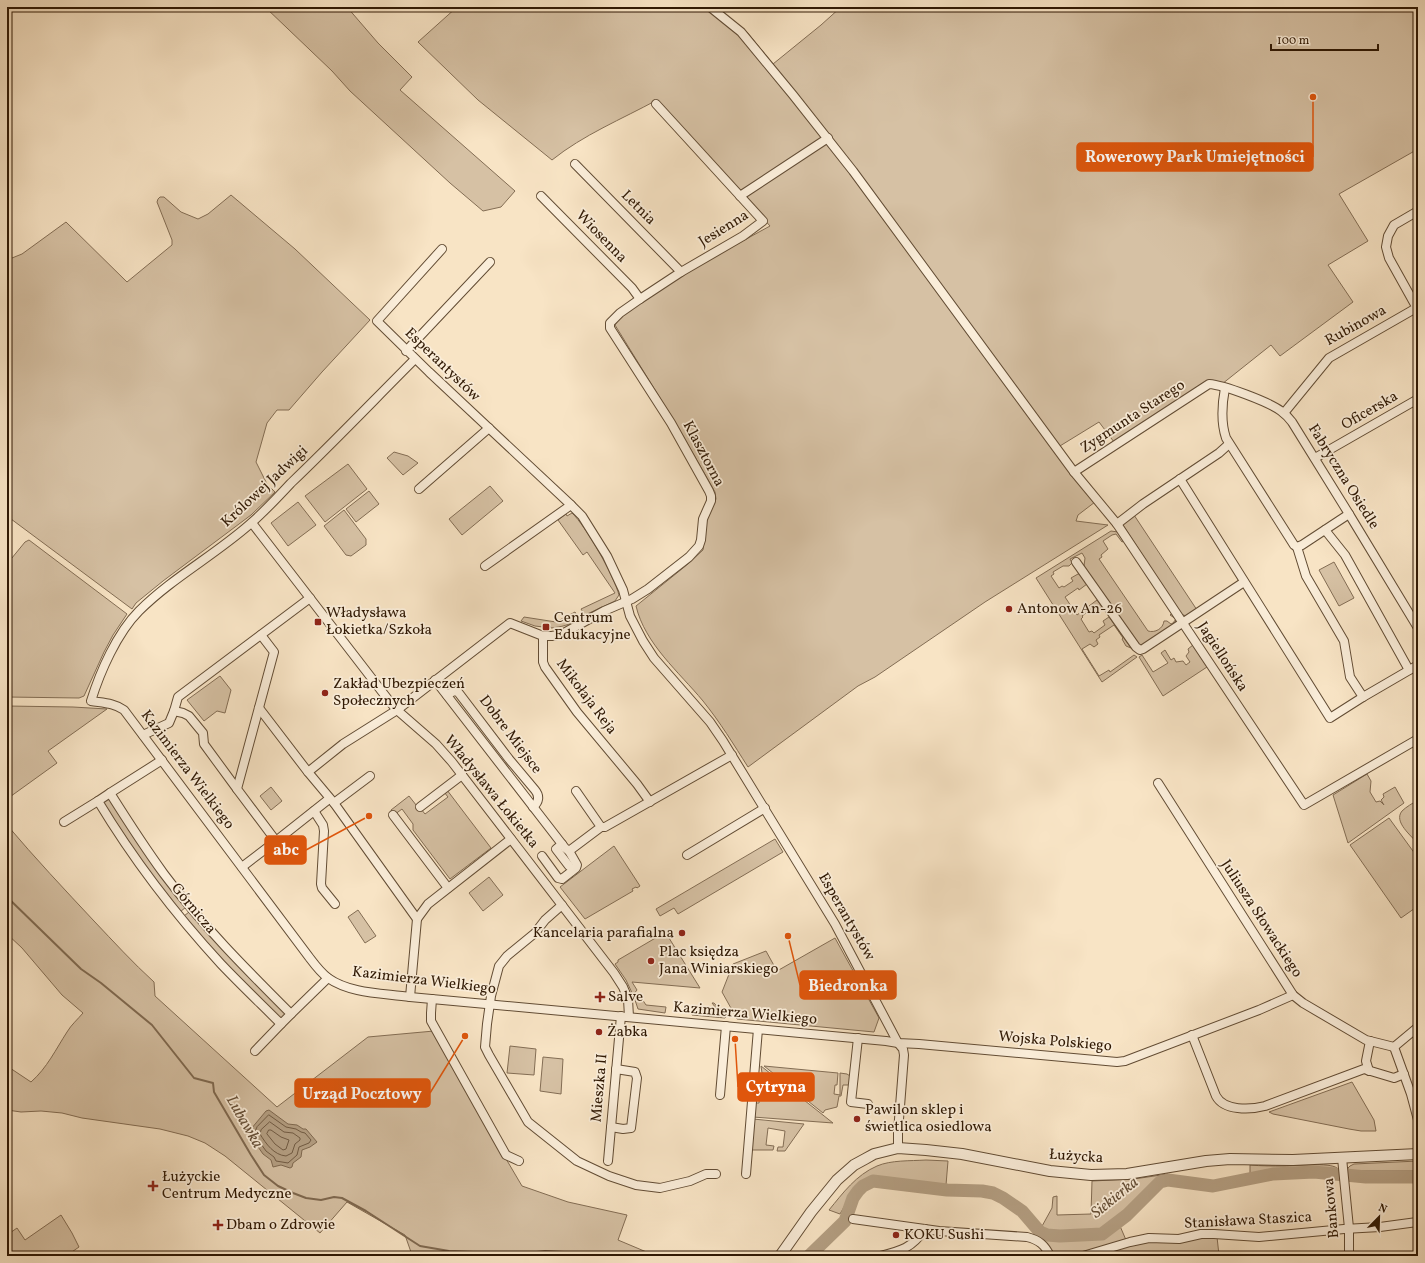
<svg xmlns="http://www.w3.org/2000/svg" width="1425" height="1263" viewBox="0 0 1425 1263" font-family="Vollkorn,serif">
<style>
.green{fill:#d6c1a4;stroke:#836d54}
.water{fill:#b49f83;stroke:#7f6950}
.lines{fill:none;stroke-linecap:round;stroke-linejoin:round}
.shore{stroke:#725c44;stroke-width:1}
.stream{stroke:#7f6950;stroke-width:2}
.river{stroke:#b49f83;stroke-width:13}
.minor-casing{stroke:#624c34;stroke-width:10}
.tertiary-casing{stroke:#624c34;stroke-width:12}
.minor{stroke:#faedd9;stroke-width:8}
.tertiary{stroke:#faedd9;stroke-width:10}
.poi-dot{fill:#8f2418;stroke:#faedd9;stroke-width:1.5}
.labels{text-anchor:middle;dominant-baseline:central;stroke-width:3.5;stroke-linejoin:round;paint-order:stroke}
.street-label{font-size:15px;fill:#301904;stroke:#faedd9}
.poi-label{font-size:15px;fill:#301904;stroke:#faedd9;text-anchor:start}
.water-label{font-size:16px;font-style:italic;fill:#654f37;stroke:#faedd9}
.leader{fill:none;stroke:#df560c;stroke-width:1.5}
.callout-dot{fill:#df560c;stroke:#faedd9;stroke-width:1.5}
.callout{fill:#df560c;stroke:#df560c;stroke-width:1.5}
.callout-label{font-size:16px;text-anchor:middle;font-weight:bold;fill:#fff}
</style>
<rect width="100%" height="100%" fill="#f8e4c5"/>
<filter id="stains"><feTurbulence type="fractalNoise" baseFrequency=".005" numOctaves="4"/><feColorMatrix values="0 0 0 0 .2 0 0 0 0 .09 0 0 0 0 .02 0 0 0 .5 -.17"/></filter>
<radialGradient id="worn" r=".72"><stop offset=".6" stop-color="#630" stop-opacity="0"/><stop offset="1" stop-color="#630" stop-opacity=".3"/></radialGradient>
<g class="green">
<polygon points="265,7 347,7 378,43 412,77 400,90 515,191 501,207 483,211 450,183 350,91 332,71"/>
<path d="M457 7H715L747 32 773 64 821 25 841 7H1418V149L1339 194 1368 241 1328 265 1353 302 1280 356 1271 345 1222 384 1210 380 1114 442 1099 422 1055 449 1095 502 1078 515 1076 521 1108 525 985 602 875 677 858 686 748 767C734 745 720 722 703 701 679 672 645 644 636 606L688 564 703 550 706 520 716 499 715 492 679 429 615 325 622 315 686 272 770 226 695 141 657 100C622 119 583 135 552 160L478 100 418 42Z"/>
<polygon points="231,195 295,249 370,320 322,372 289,410 277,410 267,423 256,462 267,484 275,492 251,515 163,581 136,603 132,609 7,516 7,260 22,254 66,222 127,282 172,245 172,240 157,202 158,199 160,197 164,197 181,212 198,219 208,214"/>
<polygon points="394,452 408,456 418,463 403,475 387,458"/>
<polygon points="348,464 367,489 325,522 305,496"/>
<polygon points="490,486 503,501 462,535 449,519"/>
<polygon points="369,491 379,504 356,522 346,509"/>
<polygon points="298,502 316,525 288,546 271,523"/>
<polygon points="344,510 366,539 366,545 351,556 346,555 324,526"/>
<path d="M572 513C586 526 614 576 619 595L615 601 585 615 581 609 615 593 587 552 583 555 558 520 566 514 567 516Z"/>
<polygon points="1134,515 1197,610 1186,616 1181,614 1123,525"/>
<path d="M1111 531 1118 532 1124 541 1122 542 1116 534 1112 535 1103 541 1108 549 1101 555 1102 557 1099 559 1148 631C1155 633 1163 629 1164 621H1167L1171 624 1173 623 1176 619 1170 615 1172 613 1176 619 1175 623 1143 645H1138L1084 566 1085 558 1082 553 1070 559 1072 563 1069 566H1063L1053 572 1054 574 1051 576 1059 588 1062 586 1064 587 1073 581 1071 578 1078 574H1080L1087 584 1079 590 1078 588 1065 597 1077 615 1097 600 1102 607 1096 611 1093 608 1082 616 1083 617 1081 619 1089 632 1092 631 1094 633 1105 625 1103 621 1109 617 1131 648 1126 646 1122 639 1123 638 1114 625 1099 635 1100 637 1096 640 1098 644 1094 647 1090 644 1082 649 1099 676 1109 670 1110 672 1134 655 1137 657 1102 682 1036 578Z"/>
<polygon points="29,540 127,614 113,635 104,652 84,696 79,698 7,697 7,564 25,542"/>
<polygon points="1334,562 1354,598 1339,606 1319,570"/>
<path d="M575 612 579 619C570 625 561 627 551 628L550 626 543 625V627L535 626 521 621 524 617 556 622Z"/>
<polygon points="1193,645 1207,667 1163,696 1139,657 1142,655 1153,672 1168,663 1161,653 1165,650 1171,660 1174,658 1176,662 1183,661 1186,665 1190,662 1186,656 1189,652 1188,649"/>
<polygon points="220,676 231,690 225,713 217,711 204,721 187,700"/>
<polygon points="7,706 73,707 107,709 48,751 57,763 7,799"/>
<polygon points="1367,774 1371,781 1370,792 1376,802 1380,801 1384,805 1381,800 1384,797 1383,794 1395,787 1404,803 1348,843 1333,795"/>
<polygon points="271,787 282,801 271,810 260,796"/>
<polygon points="447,790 491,848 450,879 413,830 413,824 402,809 394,815 391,810 409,796 420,810 421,809 425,814 448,797 444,792"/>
<polygon points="108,798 110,798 186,907 180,912 164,894 103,803"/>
<path d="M1418 800V844C1412 836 1393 822 1402 811 1406 807 1413 803 1418 800Z"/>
<polygon points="1389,818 1418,858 1418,906 1401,918 1350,845"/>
<path d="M7 825C35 858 64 889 94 921 113 941 133 963 154 982L155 996 277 1107 368 1037 434 1031 479 1113 522 1186 568 1202 627 1215 618 1240 656 1256H588L585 1254 583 1256H414L412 1255 405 1235 347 1202 320 1233 225 1156 205 1143 188 1136 160 1129 82 1118 62 1113 41 1111 21 1112 7 1110V1066L31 1082C47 1068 56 1049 67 1032 71 1025 78 1019 83 1013L62 995 22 948 7 934Z"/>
<polygon points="775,839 783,852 678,914 674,908 660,916 656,909"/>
<polygon points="614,846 640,886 637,888 636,887 632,889 633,891 585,919 560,887"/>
<polygon points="489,877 503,895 483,911 469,893"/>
<polygon points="358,910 376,936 365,943 348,917"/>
<polygon points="189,912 286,1013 281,1018 225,965 184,916"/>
<polygon points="664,933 669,938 700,988 632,982 637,990 633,995 626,980 615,964 618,962 618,960"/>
<polygon points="835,938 879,1018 874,1032 737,1019 722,992 733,964 766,951 777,971"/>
<polygon points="640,996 646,1005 666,1007 665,1013 638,1009 635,1000"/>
<polygon points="712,1003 714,1003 726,1017 725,1018 692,1015 693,1010 716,1012 716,1008"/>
<polygon points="510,1046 536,1049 534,1075 507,1073"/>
<polygon points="543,1057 563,1059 561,1094 540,1091"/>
<polygon points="761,1066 833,1123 753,1117 755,1103 759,1103 760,1092 767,1093 767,1084 771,1084 772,1078 767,1078 767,1074 762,1073"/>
<polygon points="764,1066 838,1073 837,1085 835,1085 834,1094 840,1095 840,1073 847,1074 850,1076 851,1085 843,1085 841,1096 839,1096 837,1107 825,1110 823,1113"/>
<polygon points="1352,1082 1374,1120 1376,1131 1361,1131 1349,1129 1273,1114 1269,1112"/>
<polygon points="753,1119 804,1124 785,1151 777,1151 778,1147 783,1147 785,1131 768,1128 766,1145 774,1146 773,1150 752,1150"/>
<path d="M926 1160 948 1161 946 1185 898 1181 871 1180 860 1185 852 1193 840 1214 829 1210C843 1193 856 1175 877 1166 891 1160 910 1161 926 1160Z"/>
<polygon points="1418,1161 1418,1171 1348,1171 1348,1168 1350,1166 1354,1164"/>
<path d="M1250 1165C1261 1166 1273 1166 1284 1166 1296 1166 1329 1162 1337 1168L1338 1171C1308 1169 1279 1170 1250 1177Z"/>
<polygon points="1168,1174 1165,1177 1156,1181 1122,1216 1104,1229 1093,1232 1058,1233 1048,1231 1041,1228 1052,1208 1053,1197 1057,1196 1057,1215 1091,1214 1092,1181 1134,1179"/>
<polygon points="61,1215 72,1233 79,1247 66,1256 7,1256 7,1235 17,1228 25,1240"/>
<path d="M1120 1226 1126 1240 1076 1256H1055L1039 1237C1056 1239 1092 1242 1107 1235 1112 1232 1116 1229 1120 1226Z"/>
<polygon points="1209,1237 1217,1237 1219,1255 1210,1256 1091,1256 1141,1242 1186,1240"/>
</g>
<polygon class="water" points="269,1110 288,1124 297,1125 303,1129 306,1129 317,1142 310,1147 302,1150 301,1157 293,1163 292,1167 290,1168 281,1165 273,1167 271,1160 263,1154 249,1134 251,1129 266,1111"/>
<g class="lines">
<g class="shore">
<polygon points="269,1115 286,1127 296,1129 301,1132 305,1133 311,1140 309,1143 299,1147 297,1155 288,1163 276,1161 274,1157 266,1151 254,1134 257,1127"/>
<path d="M270 1122 284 1132 293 1133 300 1138V1140L295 1144 292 1153 286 1156C274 1155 266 1144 260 1134L261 1130Z"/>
<polygon points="269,1130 271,1130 281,1137 289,1140 286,1149 283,1150 275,1144 267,1134"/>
</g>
<polyline class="stream" points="7,897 81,969 101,983 152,1025 194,1078 213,1083 214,1092 251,1155 264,1175 278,1186 293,1193 306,1198 321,1200 334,1197 342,1198 366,1211 420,1246 449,1251 520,1254 545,1251 583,1253 589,1256"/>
<polyline class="river" points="809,1256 845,1221 853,1198 858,1191 863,1186 873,1181 947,1190 982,1191 993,1193 1003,1198 1022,1211 1040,1232 1047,1235 1060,1236 1102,1234 1127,1215 1160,1182 1168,1180 1213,1186 1273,1174 1314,1172 1366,1177 1418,1177"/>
<defs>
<g id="minor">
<polyline points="710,7 741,32 793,95 853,171 1074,472 1117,524 1304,805 1418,739"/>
<polyline points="575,164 681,272"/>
<polyline points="541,196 632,288 640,299"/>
<polyline points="740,196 828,138"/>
<polyline points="1418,211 1394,225 1388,236 1386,247 1389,258 1418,310"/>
<polyline points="442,249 377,321 429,372 571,505 582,516 607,556 623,590 630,616 643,641 654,658 710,722 723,741 835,924 898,1043 903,1049 904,1055 898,1132 898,1148"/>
<polyline points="406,351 490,262"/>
<path d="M415 359C374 400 333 443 291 483 278 497 265 511 250 524 215 555 172 578 139 611 117 633 100 672 91 701 103 703 114 703 124 710L309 957C315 965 320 972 328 978 351 994 383 993 410 997L886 1041 898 1043 919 1044 1117 1062 1125 1061 1259 1010 1293 995"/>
<path d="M1225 388C1222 404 1221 423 1226 438L1294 545 1297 547 1302 545 1349 514"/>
<polyline points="1284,413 1329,358 1418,307"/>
<polyline points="1315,458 1418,399"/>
<path d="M1074 472 1209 384C1224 385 1269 402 1281 411 1285 414 1289 418 1292 422L1349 514 1418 628"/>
<polyline points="1180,479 1330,718 1363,697"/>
<polyline points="419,489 489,428"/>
<polyline points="252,523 390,702 397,710 436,744 452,762 614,973 623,987 628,999 629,1017"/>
<polyline points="1117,524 1143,504 1219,453 1229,444"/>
<polyline points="1325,530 1345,555 1409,670"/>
<polyline points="1297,547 1306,576 1344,641 1350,677 1363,697 1418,665"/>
<polyline points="1076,562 1136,647 1140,650 1143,649 1244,582"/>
<polyline points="485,566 571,505"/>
<polyline points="543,636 543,662 545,667 577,712 637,784 650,802"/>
<polyline points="435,680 565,848 569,851 601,827 576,791"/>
<path d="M447 695 454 691 458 692 509 759 535 790C540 796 539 802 533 807"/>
<polyline points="259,708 308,772 334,803 417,919"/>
<polyline points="174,711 183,713 189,716 203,733 204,744 237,789"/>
<polyline points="143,735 169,723 174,711 178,697 310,598"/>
<polyline points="308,772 343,744 397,710 510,623 543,636 552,636 562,634 604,611 632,599 648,589 689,557 699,546 701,540 703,519 711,501 711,496 709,491 671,423 610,328 610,323 620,313 640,299 681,272 743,236 763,221 656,104"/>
<polyline points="1158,783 1293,995 1303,1003 1366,1040 1394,1047"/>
<path d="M110 793C127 820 145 848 164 874 202 925 247 970 291 1014L281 1024C261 1004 240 984 221 964 175 914 133 859 98 801Z"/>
<polyline points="110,793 162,760"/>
<polyline points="334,803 370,776"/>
<polyline points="420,807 462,775"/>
<polyline points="314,811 323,825 324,831 321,884 322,888 335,904"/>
<polyline points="393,815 448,888"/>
<polyline points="64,822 98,801"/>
<polyline points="601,827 605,827 732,755"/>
<polyline points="276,841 329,799"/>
<polyline points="562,844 556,849 569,866"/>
<polyline points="687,855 765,808"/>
<polyline points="542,856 558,878 562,879 576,868 577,865 569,851"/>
<polyline points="242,867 276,841 237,789 274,652 261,635"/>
<polyline points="562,905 545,920 535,933 507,956 499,966 491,996 487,1024 485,1047 489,1055 528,1122 577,1161 609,1176 636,1185 660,1188 690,1181 706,1174 716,1174"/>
<polyline points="410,997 417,919 428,904 511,839"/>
<polyline points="432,999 431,1013 431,1021 506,1155 519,1161"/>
<polyline points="291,1014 328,978"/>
<path d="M1192 1035 1216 1096C1224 1111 1250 1110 1265 1106L1364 1069 1394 1078 1404 1074"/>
<polyline points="858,1038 851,1102 868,1104"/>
<polyline points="1394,1047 1411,1094 1418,1120"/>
<polyline points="1394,1047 1418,1027"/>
<polyline points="255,1051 281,1024"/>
<polyline points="1369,1071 1366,1061 1370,1041"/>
<polyline points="720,1095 726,1026"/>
<polyline points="611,1127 623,1129 631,1128 637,1078 635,1072 616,1069"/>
<polyline points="1342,1158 1349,1228 1349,1256"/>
<polyline points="608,1161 621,1016"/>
<polyline points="746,1174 758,1029"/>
<path d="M853 1219 939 1231 1027 1237C1039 1240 1045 1245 1050 1256"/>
<path d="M880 1256C901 1251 912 1248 925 1229"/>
<polyline points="1083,1256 1130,1242 1149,1238 1179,1239 1201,1234 1214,1234 1259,1237 1344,1229 1380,1227 1417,1222"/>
</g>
<polyline id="tertiary" points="780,1256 811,1212 837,1180 854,1165 865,1159 874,1154 898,1148 926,1150 962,1154 1050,1171 1091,1175 1127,1174 1206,1161 1230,1159 1293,1160 1418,1154"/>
</defs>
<use href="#minor" class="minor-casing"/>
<use href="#tertiary" class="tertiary-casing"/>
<use href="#minor" class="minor"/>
<use href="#tertiary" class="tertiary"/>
</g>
<g class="poi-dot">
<circle cx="1009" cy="609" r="4"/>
<rect x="314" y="618" width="8" height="8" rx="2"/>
<rect x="542" y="623" width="8" height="8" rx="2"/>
<circle cx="325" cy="693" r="4"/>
<circle cx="682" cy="933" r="4"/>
<circle cx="651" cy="961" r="4"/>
<path d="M598 991h4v4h4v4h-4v4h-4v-4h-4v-4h4z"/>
<circle cx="599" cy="1032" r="4"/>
<circle cx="857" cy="1119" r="4"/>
<path d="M151 1180h4v4h4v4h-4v4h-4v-4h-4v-4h4z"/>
<path d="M216 1219h4v4h4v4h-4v4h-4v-4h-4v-4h4z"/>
<circle cx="896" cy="1235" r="4"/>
</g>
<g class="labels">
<g class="street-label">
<text transform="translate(638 208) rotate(45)">Letnia</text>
<text transform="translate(724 229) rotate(-32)">Jesienna</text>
<text transform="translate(601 237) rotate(46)">Wiosenna</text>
<text transform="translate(1356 326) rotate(-29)">Rubinowa</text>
<text transform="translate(442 365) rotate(44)">Esperantystów</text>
<text transform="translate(1370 411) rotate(-30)">Oficerska</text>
<text transform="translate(1133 417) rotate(-33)">Zygmunta Starego</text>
<text transform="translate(703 454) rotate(62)">Klasztorna</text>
<text transform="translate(1343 477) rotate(58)">Fabryczna Osiedle</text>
<text transform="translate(265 487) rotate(-43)">Królowej Jadwigi</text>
<text transform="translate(1222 657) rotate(57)">Jagiellońska</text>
<text transform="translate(586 697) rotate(53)">Mikołaja Reja</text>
<text transform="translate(510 735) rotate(53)">Dobre Miejsce</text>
<text transform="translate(187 770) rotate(53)">Kazimierza Wielkiego</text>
<text transform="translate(491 792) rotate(51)">Władysława Łokietka</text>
<text transform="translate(193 909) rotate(50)">Górnicza</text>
<text transform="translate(846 917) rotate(60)">Esperantystów</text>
<text transform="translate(1261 919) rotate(57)">Juliusza Słowackiego</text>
<text transform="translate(424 981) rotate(7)">Kazimierza Wielkiego</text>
<text transform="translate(745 1014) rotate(5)">Kazimierza Wielkiego</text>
<text transform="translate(1055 1042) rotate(5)">Wojska Polskiego</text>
<text transform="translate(600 1088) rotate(-85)">Mieszka II</text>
<text transform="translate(1076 1157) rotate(4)">Łużycka</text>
<text transform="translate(1332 1208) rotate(-95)">Bankowa</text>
<text transform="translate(1248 1221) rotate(-3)">Stanisława Staszica</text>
</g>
<g class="poi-label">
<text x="1017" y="609">Antonow An-26</text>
<text x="326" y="613">Władysława<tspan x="326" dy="17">Łokietka/Szkoła</tspan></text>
<text x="554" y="618">Centrum<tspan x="554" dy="17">Edukacyjne</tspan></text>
<text x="333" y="684">Zakład Ubezpieczeń<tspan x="333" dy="17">Społecznych</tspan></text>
<text x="674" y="933" text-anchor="end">Kancelaria parafialna</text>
<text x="659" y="952">Plac księdza<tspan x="659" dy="17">Jana Winiarskiego</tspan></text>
<text x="608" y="997">Salve</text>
<text x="607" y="1032">Żabka</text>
<text x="865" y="1110">Pawilon sklep i<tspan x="865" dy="17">świetlica osiedlowa</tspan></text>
<text x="162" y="1177">Łużyckie<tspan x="162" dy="17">Centrum Medyczne</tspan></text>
<text x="226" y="1225">Dbam o Zdrowie</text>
<text x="904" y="1235">KOKU Sushi</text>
</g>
<g class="water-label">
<text transform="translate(244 1122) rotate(60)">Lubawka</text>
<text transform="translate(1115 1198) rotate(-39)">Siekierka</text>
</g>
</g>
<path class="leader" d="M1313 97L1313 157M369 816L306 850M788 936L800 985M735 1039L738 1087M465 1036L430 1093"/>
<g class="callout-dot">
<circle cx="1313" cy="97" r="4"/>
<circle cx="369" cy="816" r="4"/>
<circle cx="788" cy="936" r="4"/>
<circle cx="735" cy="1039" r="4"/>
<circle cx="465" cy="1036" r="4"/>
</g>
<g class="callout">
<rect x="1077" y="143" width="236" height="28" rx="4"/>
<rect x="265" y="836" width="41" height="28" rx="4"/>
<rect x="800" y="971" width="96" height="28" rx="4"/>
<rect x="738" y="1073" width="76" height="28" rx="4"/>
<rect x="295" y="1079" width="135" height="28" rx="4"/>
</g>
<g class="callout-label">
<text x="1195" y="162">Rowerowy Park Umiejętności</text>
<text x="286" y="855">abc</text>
<text x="848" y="991">Biedronka</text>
<text x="776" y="1092">Cytryna</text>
<text x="362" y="1099">Urząd Pocztowy</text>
</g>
<rect width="1425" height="1263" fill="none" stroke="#f8e4c5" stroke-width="24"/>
<rect x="8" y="8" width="1409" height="1247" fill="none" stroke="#301904" stroke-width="2"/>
<rect x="12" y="12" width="1401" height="1239" fill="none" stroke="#301904"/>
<g transform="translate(1379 1217) rotate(23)" stroke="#faedd9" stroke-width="3" paint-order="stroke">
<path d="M0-3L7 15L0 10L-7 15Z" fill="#301904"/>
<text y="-6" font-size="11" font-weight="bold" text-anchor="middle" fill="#301904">N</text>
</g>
<path d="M1271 44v6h107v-6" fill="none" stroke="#301904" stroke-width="2"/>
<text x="1277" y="44" font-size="12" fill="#301904" stroke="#faedd9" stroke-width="3" paint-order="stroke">100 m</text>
<rect width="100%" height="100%" filter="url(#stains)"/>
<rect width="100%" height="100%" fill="url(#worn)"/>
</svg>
